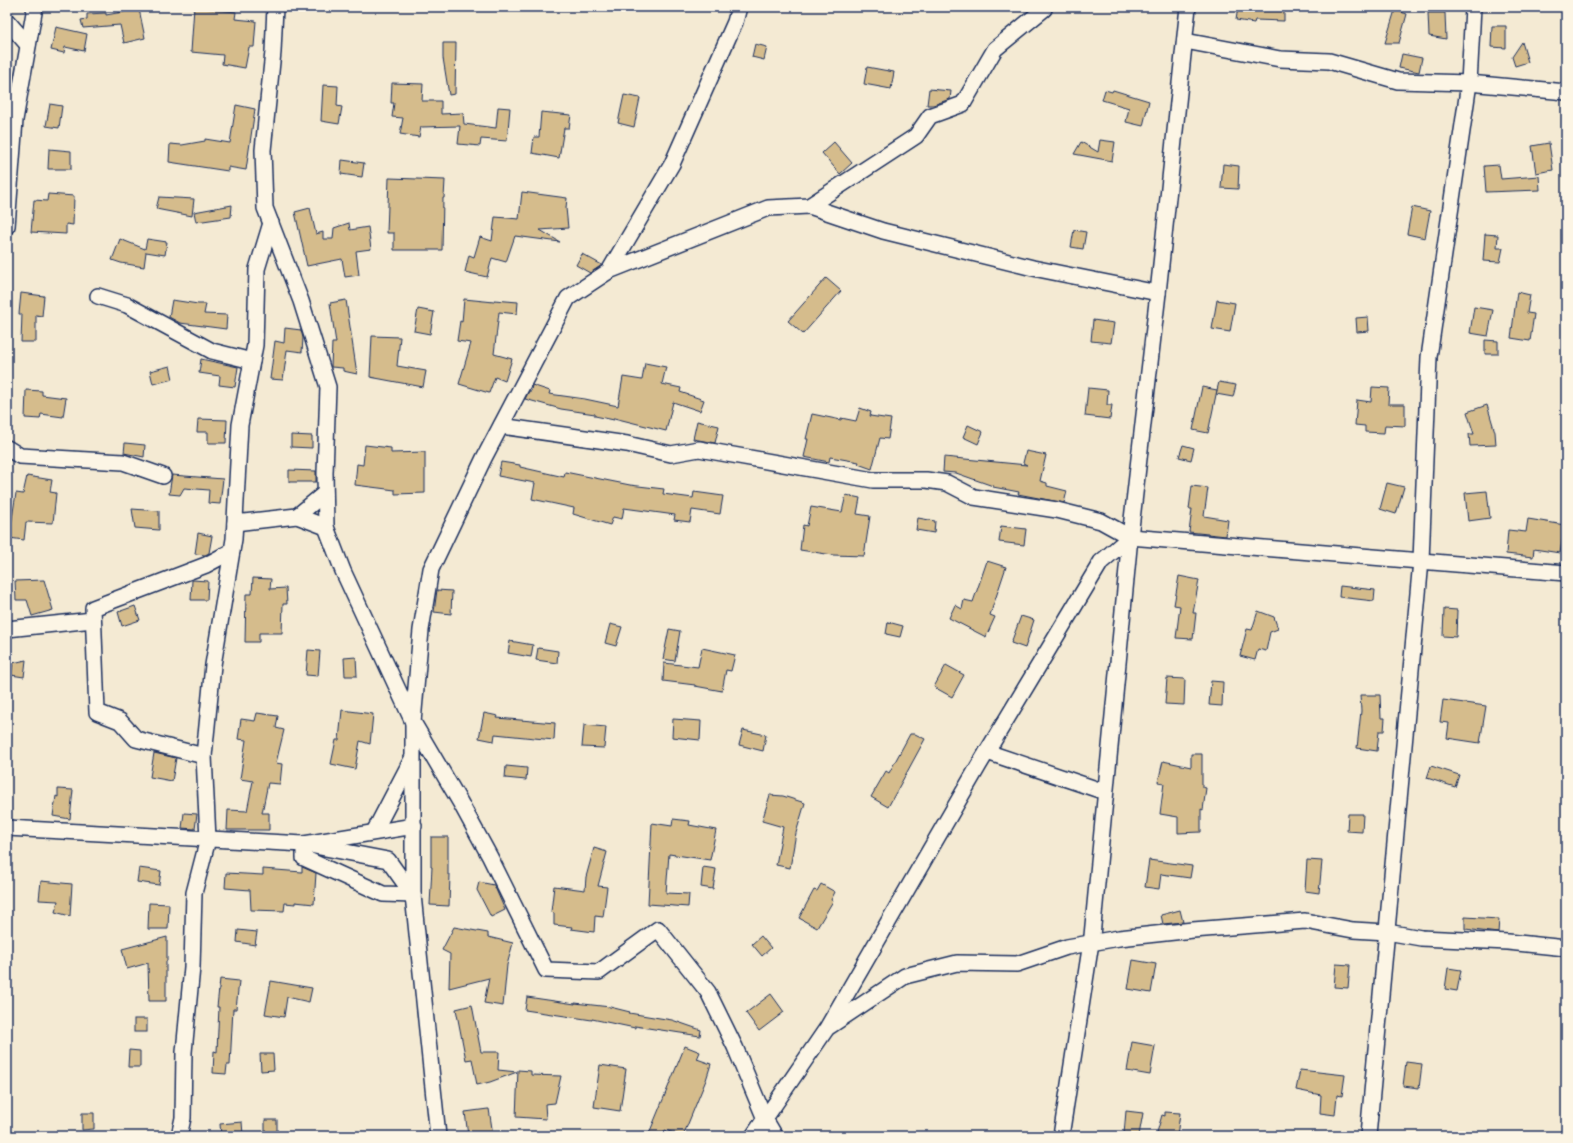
<svg xmlns="http://www.w3.org/2000/svg" width="1573" height="1143" viewBox="0 0 1573 1143" font-family="'Architects Daughter',sans-serif">
<style>
.building{fill:#d5bc8c;stroke:#1b2f5e}
.lines{fill:none;stroke-linecap:round;stroke-linejoin:round}
.minor-casing{stroke:#1b2f5e;stroke-width:18}
.minor{stroke:#fcf5e5;stroke-width:15}
</style>
<rect width="100%" height="100%" fill="#f4ead3"/>
<filter id="ink" filterUnits="userSpaceOnUse"><feTurbulence type="fractalNoise" baseFrequency=".025" numOctaves="2"/><feDisplacementMap in="SourceGraphic" scale="8" xChannelSelector="R" yChannelSelector="G"/><feConvolveMatrix kernelMatrix="1 2 1 2 8 2 1 2 1" color-interpolation-filters="sRGB"/></filter>
<g filter="url(#ink)">
<g class="building">
<polygon points="194,7 236,12 235,19 256,21 254,47 249,47 245,68 222,64 223,55 191,52"/>
<polygon points="1238,7 1284,7 1284,21 1255,20 1254,23 1236,20"/>
<polygon points="139,9 145,38 124,43 120,25 83,28 81,20 87,19 87,14 106,13 106,15"/>
<polygon points="1395,10 1407,14 1399,43 1385,43"/>
<polygon points="1428,13 1445,13 1446,39 1429,36"/>
<polygon points="1492,26 1506,26 1506,48 1491,47"/>
<polygon points="56,27 87,34 84,51 65,47 64,53 51,50"/>
<polygon points="1522,42 1528,62 1515,66 1512,57"/>
<polygon points="443,43 456,43 455,94 449,95 443,58"/>
<polygon points="755,44 767,47 764,60 752,57"/>
<polygon points="1402,54 1422,58 1419,72 1399,68"/>
<polygon points="867,67 894,72 891,89 864,84"/>
<polygon points="392,83 423,84 422,101 441,101 441,114 463,113 464,124 496,128 498,107 510,108 507,141 481,139 480,146 458,144 460,126 421,127 419,137 400,134 403,118 392,117 394,103 391,103"/>
<polygon points="323,85 338,86 337,106 342,107 339,124 321,121"/>
<polygon points="929,89 951,91 950,99 933,105 927,105"/>
<polygon points="1105,90 1112,92 1113,90 1149,101 1143,126 1126,122 1129,108 1102,100"/>
<polygon points="624,95 640,98 634,127 618,123"/>
<polygon points="50,104 62,106 59,128 46,126"/>
<polygon points="236,105 255,109 246,170 228,167 228,171 169,162 170,144 182,145 205,141 205,139 230,143"/>
<polygon points="541,112 571,115 569,128 564,128 559,158 532,153 534,137 539,137"/>
<polygon points="1100,140 1115,142 1112,161 1074,154 1081,142 1098,152"/>
<polygon points="834,142 852,163 840,174 822,153"/>
<polygon points="1549,143 1553,170 1536,173 1532,146"/>
<polygon points="49,149 71,151 71,169 48,169"/>
<polygon points="342,160 364,163 362,177 341,174"/>
<polygon points="1223,164 1239,166 1238,189 1221,188"/>
<polygon points="1499,165 1501,179 1539,176 1540,190 1486,192 1484,166"/>
<polygon points="389,178 445,180 444,198 443,198 442,250 394,250 394,233 387,233"/>
<polygon points="522,192 567,198 566,208 568,228 540,230 560,242 515,236 506,262 492,258 487,277 465,272 469,255 474,257 480,237 492,241 495,217 519,219"/>
<polygon points="48,194 74,196 73,225 66,224 66,234 31,232 34,200 47,201"/>
<polygon points="159,197 194,199 192,216 156,209"/>
<polygon points="232,205 231,217 196,222 194,212"/>
<polygon points="1412,207 1430,211 1425,238 1407,234"/>
<polygon points="310,208 316,234 323,232 323,239 333,239 334,228 349,223 350,230 368,227 371,249 356,251 359,275 345,277 342,259 307,266 295,212"/>
<polygon points="1074,230 1086,232 1083,249 1071,247"/>
<polygon points="1485,234 1498,235 1497,248 1503,248 1500,262 1483,261"/>
<polygon points="120,239 145,249 147,239 167,242 165,255 146,252 144,267 121,263 112,260"/>
<polygon points="582,254 602,265 590,273 576,265"/>
<polygon points="826,278 841,291 803,334 788,321"/>
<polygon points="1517,292 1530,295 1527,313 1534,314 1530,341 1511,338"/>
<polygon points="21,293 44,296 42,316 36,315 36,342 21,342 22,314 19,314"/>
<polygon points="464,299 494,302 494,300 518,302 517,314 499,312 494,354 512,359 505,381 495,377 489,393 459,384 471,343 457,341 460,321 462,322"/>
<polygon points="172,300 198,304 206,304 204,314 227,315 226,329 180,323 169,317"/>
<polygon points="346,300 357,374 343,371 343,368 331,367 332,343 336,343 330,303"/>
<polygon points="1217,300 1235,303 1230,332 1212,329"/>
<polygon points="1474,307 1493,310 1488,336 1470,333"/>
<polygon points="418,309 434,312 430,334 414,331"/>
<polygon points="1368,317 1369,331 1357,332 1356,318"/>
<polygon points="1093,320 1114,323 1111,343 1091,341"/>
<polygon points="285,328 301,330 303,338 302,352 287,350 283,380 270,379 275,341 284,343"/>
<polygon points="372,336 400,337 397,366 426,371 423,387 370,377"/>
<polygon points="1485,340 1498,341 1498,354 1485,354"/>
<polygon points="201,359 238,367 235,387 219,385 220,376 199,373"/>
<polygon points="645,363 666,367 662,384 681,388 680,392 704,400 700,411 673,402 666,431 614,418 614,420 595,416 595,414 561,409 525,399 529,391 531,391 532,385 550,391 549,394 585,399 618,406 623,377 642,380"/>
<polygon points="170,366 173,379 153,384 150,371"/>
<polygon points="1219,382 1236,385 1233,397 1216,394"/>
<polygon points="1202,387 1217,390 1208,433 1193,430"/>
<polygon points="1372,387 1389,388 1388,404 1405,404 1405,426 1385,425 1384,433 1365,432 1365,426 1355,425 1357,400 1371,402"/>
<polygon points="1088,388 1108,390 1107,405 1112,405 1110,419 1085,416"/>
<polygon points="26,390 42,391 42,395 66,398 63,417 41,414 40,419 25,418"/>
<polygon points="1487,405 1495,432 1496,445 1470,446 1469,434 1474,434 1467,412"/>
<polygon points="860,408 871,412 870,416 891,419 888,439 880,438 872,469 858,464 859,462 830,457 829,462 804,457 808,439 806,439 812,414 841,420 841,418 856,421"/>
<polygon points="198,419 227,420 226,443 208,443 208,432 197,432"/>
<polygon points="697,421 719,426 715,443 693,439"/>
<polygon points="968,425 983,432 978,444 963,437"/>
<polygon points="291,435 312,436 312,448 291,447"/>
<polygon points="125,443 145,445 144,457 124,453"/>
<polygon points="365,445 391,448 391,453 425,452 425,493 395,494 395,490 355,485 357,464 363,465"/>
<polygon points="1183,445 1194,448 1191,460 1179,457"/>
<polygon points="1026,451 1046,455 1040,481 1047,483 1047,486 1067,491 1064,503 1018,494 1019,492 993,487 993,486 956,473 943,472 944,457 1027,465 1023,463"/>
<polygon points="501,462 520,465 520,467 564,477 565,472 630,485 664,489 663,494 693,498 694,492 723,496 720,514 692,510 690,522 674,520 675,515 624,508 622,519 613,517 610,525 573,514 574,508 532,499 535,483 498,476"/>
<polygon points="289,470 316,471 316,482 289,482"/>
<polygon points="172,475 223,479 220,504 208,503 209,490 184,488 180,495 169,494"/>
<polygon points="27,476 52,480 50,492 56,493 53,523 26,522 24,540 9,538 16,493 23,494"/>
<polygon points="1387,483 1404,487 1396,514 1380,509"/>
<polygon points="1192,486 1208,488 1204,516 1228,520 1226,536 1189,532 1192,509 1189,509"/>
<polygon points="1487,491 1490,518 1468,521 1465,493"/>
<polygon points="846,495 860,498 857,514 870,516 864,556 833,555 800,550 803,525 807,526 811,507 842,512"/>
<polygon points="132,509 159,511 159,530 135,528"/>
<polygon points="918,518 935,521 934,533 916,530"/>
<polygon points="1528,519 1565,525 1560,553 1534,549 1533,557 1506,554 1508,530 1526,532"/>
<polygon points="1001,526 1026,529 1024,545 999,542"/>
<polygon points="198,533 212,536 209,553 205,555 195,554"/>
<polygon points="987,561 1006,567 990,615 995,617 986,637 949,618 955,605 962,609 964,600 973,602"/>
<polygon points="1179,576 1199,580 1193,613 1196,613 1193,639 1176,638 1180,606 1174,605"/>
<polygon points="253,578 271,579 270,589 286,588 287,604 283,604 282,633 259,633 259,642 245,642 246,594 252,594"/>
<polygon points="44,580 53,610 32,616 27,600 16,600 15,581"/>
<polygon points="192,580 208,581 207,600 191,600"/>
<polygon points="1340,586 1375,590 1374,601 1339,597"/>
<polygon points="437,590 452,591 451,614 434,612"/>
<polygon points="135,606 140,620 122,626 118,612"/>
<polygon points="1444,609 1457,610 1456,637 1443,636"/>
<polygon points="1258,611 1274,617 1278,629 1270,632 1266,651 1258,649 1255,660 1240,656 1247,629 1252,630"/>
<polygon points="1021,616 1034,620 1025,648 1011,643"/>
<polygon points="888,622 903,626 900,637 886,634"/>
<polygon points="610,624 622,627 616,646 605,643"/>
<polygon points="669,629 680,631 675,661 663,659"/>
<polygon points="510,641 533,645 531,657 508,653"/>
<polygon points="538,648 558,651 557,663 536,660"/>
<polygon points="702,648 735,655 731,671 726,670 722,691 695,686 695,685 663,681 664,663 698,667"/>
<polygon points="308,650 320,651 318,676 306,675"/>
<polygon points="356,657 357,676 345,676 344,658"/>
<polygon points="26,660 24,677 11,675 13,663"/>
<polygon points="946,665 964,675 952,697 934,687"/>
<polygon points="1167,678 1185,679 1184,705 1165,704"/>
<polygon points="1211,681 1223,682 1222,706 1209,705"/>
<polygon points="1360,695 1380,695 1381,718 1385,718 1384,731 1379,731 1377,751 1357,748 1361,711"/>
<polygon points="1443,700 1486,706 1480,743 1447,738 1449,723 1440,722"/>
<polygon points="342,710 373,714 370,744 360,741 355,769 331,764 336,740 339,740"/>
<polygon points="257,713 278,716 276,728 284,730 276,763 282,764 280,784 268,783 262,813 269,813 269,830 227,830 228,810 247,811 253,781 240,779 246,740 238,739 241,719 255,721"/>
<polygon points="484,713 498,716 497,718 555,723 554,740 495,734 494,741 479,738"/>
<polygon points="673,719 701,721 700,740 672,737"/>
<polygon points="584,725 606,727 604,748 582,747"/>
<polygon points="743,730 766,735 763,751 739,745"/>
<polygon points="910,734 915,734 925,739 888,807 871,797 886,771 889,773"/>
<polygon points="154,753 176,758 172,781 150,777"/>
<polygon points="1191,754 1202,754 1202,787 1206,788 1203,810 1201,809 1201,832 1178,833 1178,817 1160,814 1164,783 1158,782 1163,761 1191,767"/>
<polygon points="506,766 527,768 526,780 505,778"/>
<polygon points="1431,766 1459,775 1455,787 1427,778"/>
<polygon points="58,789 73,790 70,819 53,816 56,796 58,797"/>
<polygon points="770,795 783,796 805,803 796,833 790,868 776,865 783,827 762,821"/>
<polygon points="184,813 197,814 195,829 182,828"/>
<polygon points="1348,814 1363,814 1362,832 1347,831"/>
<polygon points="673,819 690,821 689,825 716,830 710,860 669,854 666,893 689,894 688,907 648,904 652,823 672,826"/>
<polygon points="431,837 448,837 448,875 450,875 449,906 430,905 432,867 431,867"/>
<polygon points="594,848 607,852 598,886 607,887 603,917 595,916 594,932 571,929 572,927 554,925 554,913 551,912 554,886 585,890 586,877"/>
<polygon points="1149,860 1192,866 1190,878 1161,874 1159,889 1145,887"/>
<polygon points="1307,860 1322,861 1319,893 1305,891"/>
<polygon points="302,867 316,873 314,904 295,902 295,904 285,903 284,911 251,910 250,890 225,888 226,873 263,875 263,869 302,872"/>
<polygon points="703,867 716,869 713,889 701,887"/>
<polygon points="139,868 161,871 159,885 137,882"/>
<polygon points="41,881 72,884 70,916 55,912 58,901 39,900"/>
<polygon points="479,882 494,885 505,910 491,917 477,890"/>
<polygon points="821,884 835,892 831,900 833,901 817,928 799,918 814,890 817,891"/>
<polygon points="149,903 169,904 168,929 148,929"/>
<polygon points="1180,910 1183,922 1163,924 1161,915"/>
<polygon points="1465,917 1499,919 1498,933 1465,929"/>
<polygon points="454,927 488,933 488,937 513,943 507,965 503,1006 484,1003 489,978 449,988 450,954 442,950"/>
<polygon points="238,930 257,932 255,945 237,942"/>
<polygon points="761,936 771,948 762,956 752,944"/>
<polygon points="167,937 167,961 166,961 166,1001 149,1001 148,963 127,969 122,949"/>
<polygon points="1133,960 1156,964 1151,993 1128,989"/>
<polygon points="1336,964 1350,965 1348,988 1334,987"/>
<polygon points="1448,968 1461,970 1457,991 1445,989"/>
<polygon points="220,979 239,981 236,1009 233,1009 230,1065 227,1065 226,1074 213,1073 214,1051 217,1052 219,1007 217,1007"/>
<polygon points="271,981 312,988 309,1002 287,997 284,1017 265,1014"/>
<polygon points="771,994 784,1012 759,1031 746,1013"/>
<polygon points="527,997 575,1004 575,1003 610,1007 630,1012 629,1013 672,1020 701,1030 700,1036 635,1026 635,1028 592,1019 592,1020 525,1010"/>
<polygon points="472,1005 481,1052 499,1052 498,1070 517,1072 490,1082 477,1085 472,1059 466,1060 456,1009"/>
<rect x="134" y="1019" width="13" height="13"/>
<polygon points="1132,1042 1155,1046 1150,1075 1127,1071"/>
<polygon points="685,1046 700,1052 697,1059 711,1064 706,1080 683,1136 665,1130 663,1136 648,1136"/>
<polygon points="129,1050 140,1051 140,1067 128,1067"/>
<polygon points="260,1054 273,1054 274,1070 261,1071"/>
<polygon points="1406,1062 1422,1064 1419,1088 1403,1086"/>
<polygon points="600,1065 626,1069 620,1111 594,1107"/>
<polygon points="518,1070 531,1071 531,1075 561,1076 555,1103 545,1104 546,1119 516,1117"/>
<polygon points="1300,1070 1345,1075 1342,1096 1337,1095 1335,1115 1320,1113 1321,1095 1296,1090"/>
<polygon points="488,1109 489,1109 493,1135 468,1136 465,1112"/>
<polygon points="1126,1111 1143,1113 1139,1135 1124,1134"/>
<polygon points="1165,1112 1180,1113 1177,1136 1156,1136 1162,1115 1165,1116"/>
<polygon points="82,1113 94,1113 94,1129 82,1130"/>
<rect x="265" y="1120" width="12" height="16"/>
<polygon points="242,1122 243,1135 221,1136 220,1124"/>
</g>
<g class="lines">
<defs>
<g id="minor">
<polyline points="275,7 273,52 263,150 265,208 301,301 328,387 325,473 326,527 343,571 413,722 460,802 490,857 546,970 599,972 658,929 708,992 735,1047 765,1119 775,1136"/>
<polyline points="7,21 28,45"/>
<polyline points="1185,41 1280,59 1329,61 1398,81 1469,83 1566,92"/>
<polyline points="809,206 883,231 1033,268 1158,293"/>
<polyline points="7,226 15,120 35,7"/>
<polyline points="609,271 768,208 809,206 916,136 930,116 963,104 995,49 1044,9 1044,7"/>
<polyline points="98,296 127,305 212,351 252,361"/>
<polyline points="501,426 627,444 671,454 699,449 873,480 926,480 947,483 974,497 1057,510 1101,521 1130,537 1566,573"/>
<polyline points="7,448 20,456 123,462 163,476"/>
<polyline points="297,516 325,493"/>
<polyline points="235,523 297,516 326,527"/>
<polyline points="7,629 93,620"/>
<polyline points="987,752 1105,792"/>
<polyline points="204,756 136,739 120,721 97,712 93,608 206,565 232,551"/>
<polyline points="7,828 304,844 388,860 413,895"/>
<polyline points="374,832 412,759"/>
<polyline points="413,895 383,894 304,858 304,844 414,826"/>
<polyline points="830,1026 905,976 957,963 1017,964 1067,947 1119,938 1193,930 1305,921 1353,930 1387,932 1421,938 1508,942 1566,948"/>
<polyline points="179,1136 183,1118 184,1052 192,967 194,893 208,839 204,756 213,665 234,539 240,425 255,345 257,269 271,223"/>
<polyline points="438,1136 413,895 413,722 421,630 431,569 484,458 568,298 609,271 672,164 735,22 739,7"/>
<polyline points="753,1136 827,1028 979,765 1101,562 1130,537 1158,293 1188,7"/>
<polyline points="1061,1136 1092,936 1130,537"/>
<polyline points="1368,1136 1421,561 1429,357 1469,83 1473,7"/>
</g>
</defs>
<use href="#minor" class="minor-casing"/>
<use href="#minor" class="minor"/>
</g>
</g>
<rect width="1573" height="1143" fill="none" stroke="#fcf5e5" stroke-width="24"/>
<rect x="12" y="12" width="1549" height="1119" fill="none" stroke="#1b2f5e" stroke-width="1.5" filter="url(#ink)"/>
</svg>
